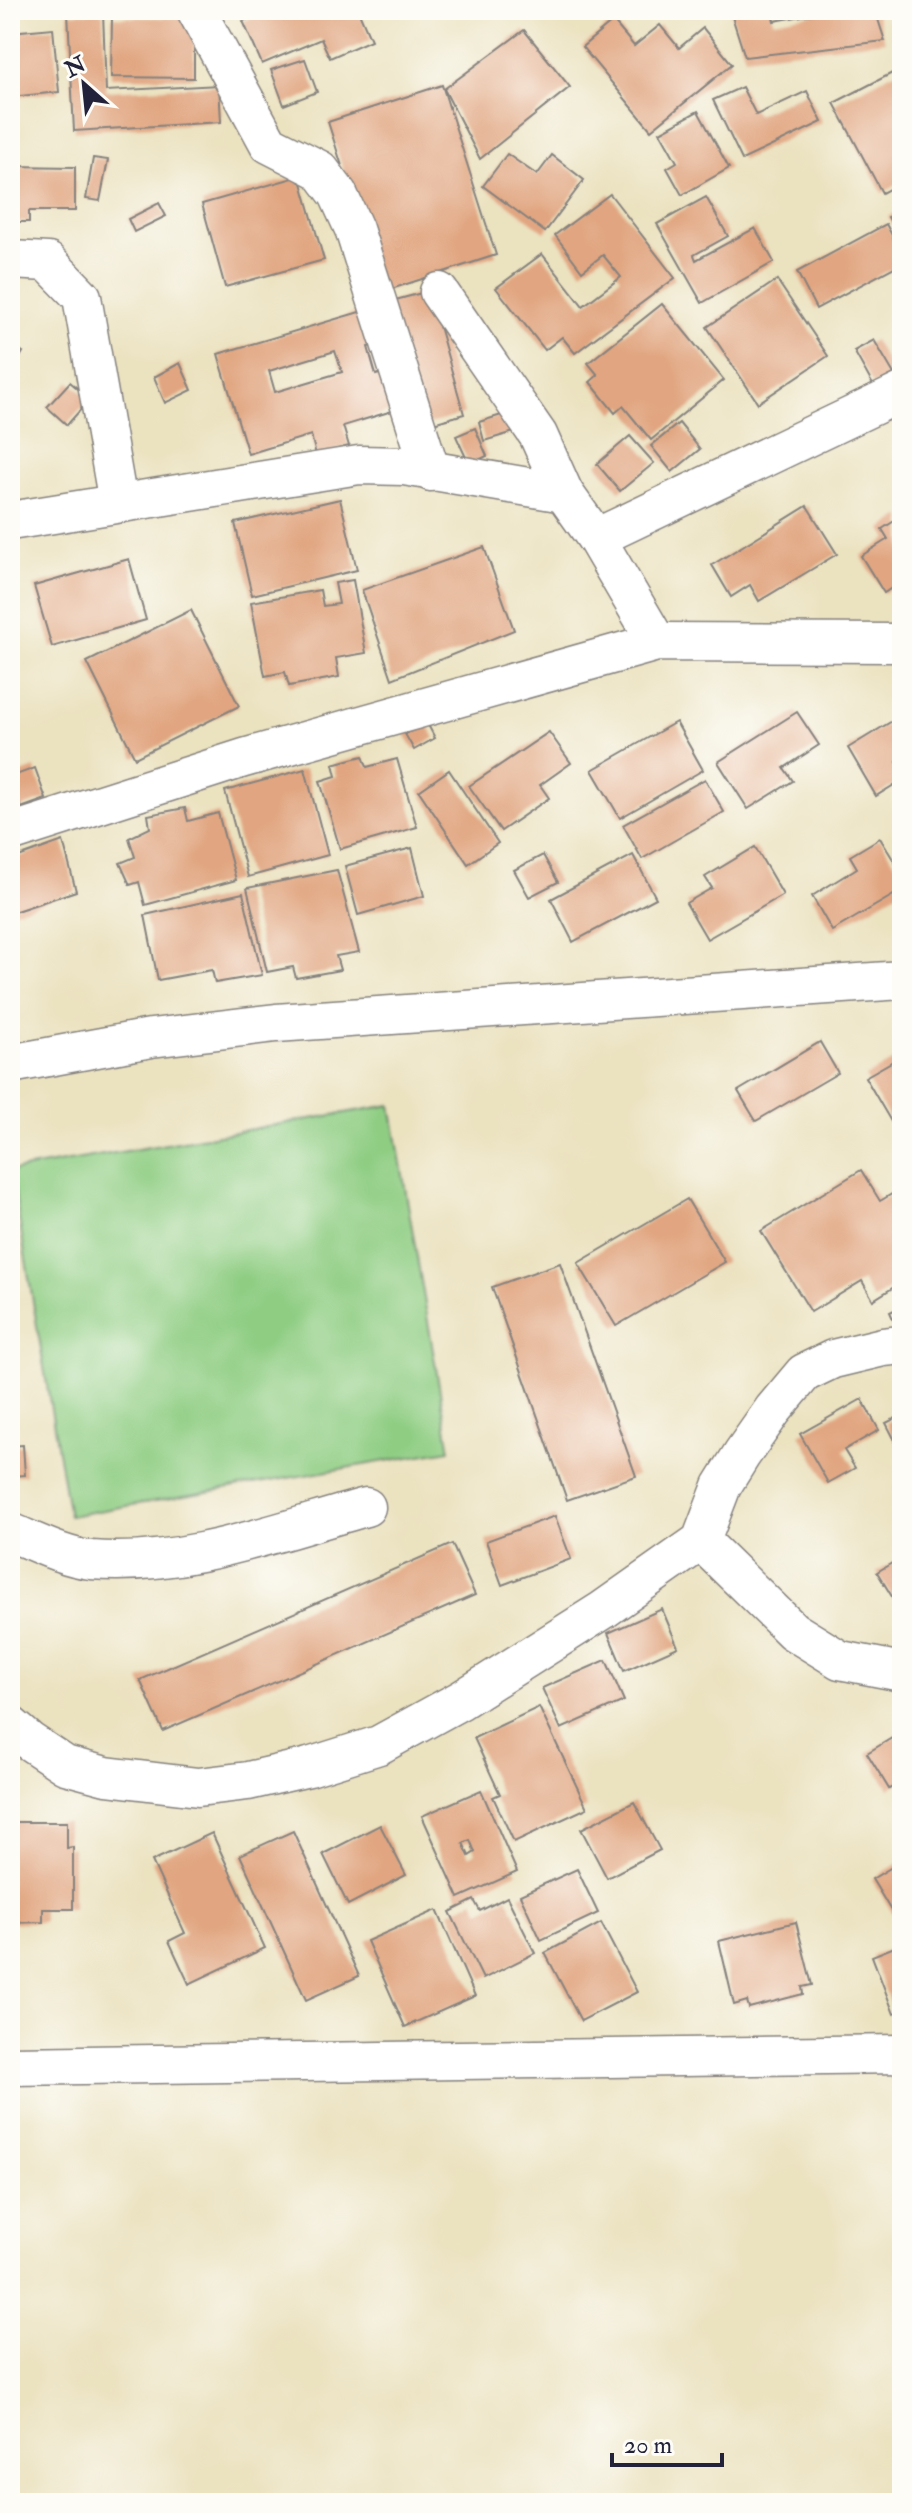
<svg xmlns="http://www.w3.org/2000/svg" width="912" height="2513" viewBox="0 0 912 2513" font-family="'IM FELL Double Pica',serif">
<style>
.green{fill:#8fcd83;stroke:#58785f;stroke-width:2}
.building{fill:#e1a681;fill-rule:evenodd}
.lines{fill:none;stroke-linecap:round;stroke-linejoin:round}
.minor-casing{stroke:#86827e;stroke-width:41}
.minor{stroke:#fff;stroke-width:38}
</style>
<rect width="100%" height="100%" fill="#fdfcf7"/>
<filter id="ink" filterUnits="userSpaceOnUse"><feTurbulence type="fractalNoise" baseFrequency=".0125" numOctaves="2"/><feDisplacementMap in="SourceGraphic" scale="16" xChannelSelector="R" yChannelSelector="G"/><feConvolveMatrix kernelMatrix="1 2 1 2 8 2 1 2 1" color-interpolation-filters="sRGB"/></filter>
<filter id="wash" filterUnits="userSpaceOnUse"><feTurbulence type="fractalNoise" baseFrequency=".006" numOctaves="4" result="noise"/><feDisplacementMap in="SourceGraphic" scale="32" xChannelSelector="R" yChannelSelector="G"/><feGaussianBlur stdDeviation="1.8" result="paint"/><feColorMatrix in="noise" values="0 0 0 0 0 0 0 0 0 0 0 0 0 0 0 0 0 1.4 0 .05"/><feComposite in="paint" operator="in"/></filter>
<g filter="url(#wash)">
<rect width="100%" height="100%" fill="#ebe2c0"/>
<polygon class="green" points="391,1105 450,1450 69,1516 11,1171"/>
<g id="blocks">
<g class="building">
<polygon points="269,10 358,10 371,40 330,58 321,39 262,64 243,21"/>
<polygon points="730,10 771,10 774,21 835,10 875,10 885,41 745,57"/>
<polygon points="68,13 103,13 106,91 219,85 221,122 74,131"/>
<polygon points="112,17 194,18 194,78 111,77"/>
<polygon points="613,21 634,46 660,25 679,48 703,28 732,64 651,130 582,47"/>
<polygon points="53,28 59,92 10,97 10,32"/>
<polygon points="524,30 570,87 480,159 444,89"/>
<polygon points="305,59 317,92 284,105 271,70"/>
<polygon points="902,68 902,182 882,193 834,103"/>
<polygon points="442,85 496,255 382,292 328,122"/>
<polygon points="742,87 756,115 807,91 822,122 742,160 713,100"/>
<polygon points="698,111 729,168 682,195 667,168 677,162 660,132"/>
<polygon points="507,154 537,175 552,155 584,180 545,232 483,186"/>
<polygon points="93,158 108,160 100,201 86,199"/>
<polygon points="10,166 75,167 75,211 29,211 29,222 10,222"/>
<polygon points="300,176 324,260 225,287 202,204"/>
<polygon points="610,194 675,278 575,353 562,337 545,350 496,288 542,254 583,306 621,277 603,255 582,271 555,235"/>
<polygon points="706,197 728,236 694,255 696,260 755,228 774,262 702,303 657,224"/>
<polygon points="159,203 166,216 134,232 128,219"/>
<polygon points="902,208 902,241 888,217"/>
<polygon points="886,224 902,254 902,263 816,309 797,272"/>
<polygon points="777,280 828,356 758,403 707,327"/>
<polygon points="429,291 464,414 423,426 388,302"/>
<polygon points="662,304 724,380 651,440 623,406 615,413 590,382 598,375 588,363"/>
<path d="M373 308 383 342 368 347 376 375 391 371 402 408 343 426 349 446 316 455 311 435 248 454 218 354ZM335 351 342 372 275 392 269 371Z"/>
<polygon points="874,340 894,374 873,385 854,351"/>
<polygon points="10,344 23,352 10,374"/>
<polygon points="180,363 192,390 165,403 154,377"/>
<polygon points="70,382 90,399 67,425 47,407"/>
<polygon points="508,413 514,432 484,441 479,422"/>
<polygon points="679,423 700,449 672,472 651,446"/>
<polygon points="475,428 487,456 469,464 456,436"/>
<polygon points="630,436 654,463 620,491 597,464"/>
<polygon points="340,499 357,570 252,595 235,523"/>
<polygon points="807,506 837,554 759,601 750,585 731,597 712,565"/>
<polygon points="902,516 902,581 884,593 861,556 888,539 882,529"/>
<polygon points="484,547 514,630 392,679 362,590"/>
<polygon points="129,559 146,620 52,647 34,586"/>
<polygon points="353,580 366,653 336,658 339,677 289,686 285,672 265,676 251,602 320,590 323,606 339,604 335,583"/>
<polygon points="191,610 239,706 135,758 87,662"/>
<polygon points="797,712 819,745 784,768 793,781 748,809 718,762"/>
<polygon points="902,715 902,759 897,762 902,770 902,780 876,796 848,748"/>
<polygon points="676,722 703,770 620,818 592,770"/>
<polygon points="427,723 435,738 414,750 405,734"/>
<polygon points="549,732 571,763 540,785 549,798 501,831 469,786"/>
<polygon points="363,756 367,767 397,759 417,827 340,849 320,781 336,776 333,764"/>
<polygon points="35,768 46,799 21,808 10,777"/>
<polygon points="305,769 328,855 248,877 225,791"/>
<polygon points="449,770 498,843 468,864 419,791"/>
<polygon points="705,779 724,812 642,859 623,825"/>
<polygon points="185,808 188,821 218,813 236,880 145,905 139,882 130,885 120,863 135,857 129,838 150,828 148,815"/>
<polygon points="880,838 902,874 902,890 832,931 812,896 857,868 850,856"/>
<polygon points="63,841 76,891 10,913 10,860"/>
<polygon points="755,847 783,895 707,939 686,903 712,888 705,877"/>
<polygon points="412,848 424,896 358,915 345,866"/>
<polygon points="543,855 558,882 529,897 514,870"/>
<polygon points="633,855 656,898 573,942 551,899"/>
<polygon points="337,870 359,952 336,956 340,970 296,978 293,967 267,972 247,888"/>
<polygon points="243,893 262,975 215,983 212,970 158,980 145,915"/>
<polygon points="820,1042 838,1073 756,1121 738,1091"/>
<polygon points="902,1056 902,1120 893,1125 865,1077"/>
<polygon points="861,1170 880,1201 902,1188 902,1253 896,1256 902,1265 902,1282 873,1300 862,1281 811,1312 761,1231"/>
<polygon points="687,1199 725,1262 616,1326 578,1263"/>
<polygon points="560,1263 636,1476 567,1500 492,1287"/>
<polygon points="902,1306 902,1329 898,1330 890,1312"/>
<polygon points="862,1399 879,1430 844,1450 855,1468 828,1483 800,1434"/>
<polygon points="902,1415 902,1454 886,1423"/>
<polygon points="23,1445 25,1475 10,1476 10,1446"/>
<polygon points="555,1516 571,1559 502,1585 486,1541"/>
<polygon points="452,1544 475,1595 163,1731 140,1680"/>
<polygon points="902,1557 902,1613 877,1572"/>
<polygon points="662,1609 678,1647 624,1671 608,1633"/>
<polygon points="606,1660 624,1701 561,1729 542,1688"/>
<polygon points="539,1707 587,1808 514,1842 493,1797 500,1794 474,1738"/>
<polygon points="902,1732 902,1781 889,1789 867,1753"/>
<path d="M481 1790 517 1872 459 1898 422 1816ZM470 1840 475 1852 469 1856 463 1843Z"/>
<polygon points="634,1802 660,1850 607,1878 581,1829"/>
<polygon points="10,1822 67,1822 67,1848 73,1847 73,1909 43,1909 43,1922 10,1923"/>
<polygon points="380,1825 406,1875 348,1905 323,1854"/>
<polygon points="293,1831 359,1976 306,2000 240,1855"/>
<polygon points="212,1833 265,1948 189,1984 169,1941 185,1933 152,1861"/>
<polygon points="902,1861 902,1929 872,1879"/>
<polygon points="577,1869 598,1913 541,1940 520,1895"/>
<polygon points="507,1897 535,1953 483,1979 450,1912 474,1900 480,1911"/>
<polygon points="437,1910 475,1996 405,2027 367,1941"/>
<polygon points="796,1922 812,1985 802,1987 803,1994 749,2008 747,2001 734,2005 719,1941"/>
<polygon points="601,1923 637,1992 581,2021 545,1953"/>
<polygon points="902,1944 902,2011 894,2014 872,1956"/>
</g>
</g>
</g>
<g filter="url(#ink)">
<use href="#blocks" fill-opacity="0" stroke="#86827e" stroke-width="2"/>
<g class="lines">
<defs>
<g id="minor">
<polyline points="196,10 269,144 320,170 338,194 354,229 431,472"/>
<polyline points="10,260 48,262 82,297 118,503"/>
<polyline points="439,292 538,435 564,493"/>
<polyline points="10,521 359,465 404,466 564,493 596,538 657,642"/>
<polyline points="596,538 902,392"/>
<polyline points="10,833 244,758 657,642 902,643"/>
<polyline points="10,1064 151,1038 276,1023 902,980"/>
<path d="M10 1532C35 1542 64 1557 91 1560 184 1568 278 1531 366 1507"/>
<polyline points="701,1541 793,1631 840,1660 902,1672"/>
<polyline points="10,1725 29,1741 65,1765 106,1776 198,1787 248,1781 309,1767 379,1745 461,1700 603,1610 701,1541 722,1486 742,1454 773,1410 804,1373 833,1359 883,1347 902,1345"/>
<polyline points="10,2066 902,2054"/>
</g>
</defs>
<use href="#minor" class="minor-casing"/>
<use href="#minor" class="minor"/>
</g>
</g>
<rect width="912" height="2513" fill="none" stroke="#fdfcf7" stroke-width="40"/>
<g transform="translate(84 84) rotate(333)" stroke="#fdfcf7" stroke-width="6" paint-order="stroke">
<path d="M0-6L14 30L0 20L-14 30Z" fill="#22223b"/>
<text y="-12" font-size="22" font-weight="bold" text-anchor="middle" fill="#22223b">N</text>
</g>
<path d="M612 2453v12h110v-12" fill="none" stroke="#22223b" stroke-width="4"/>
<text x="624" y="2453" font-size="24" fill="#22223b" stroke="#fdfcf7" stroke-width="6" paint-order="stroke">20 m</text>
</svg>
